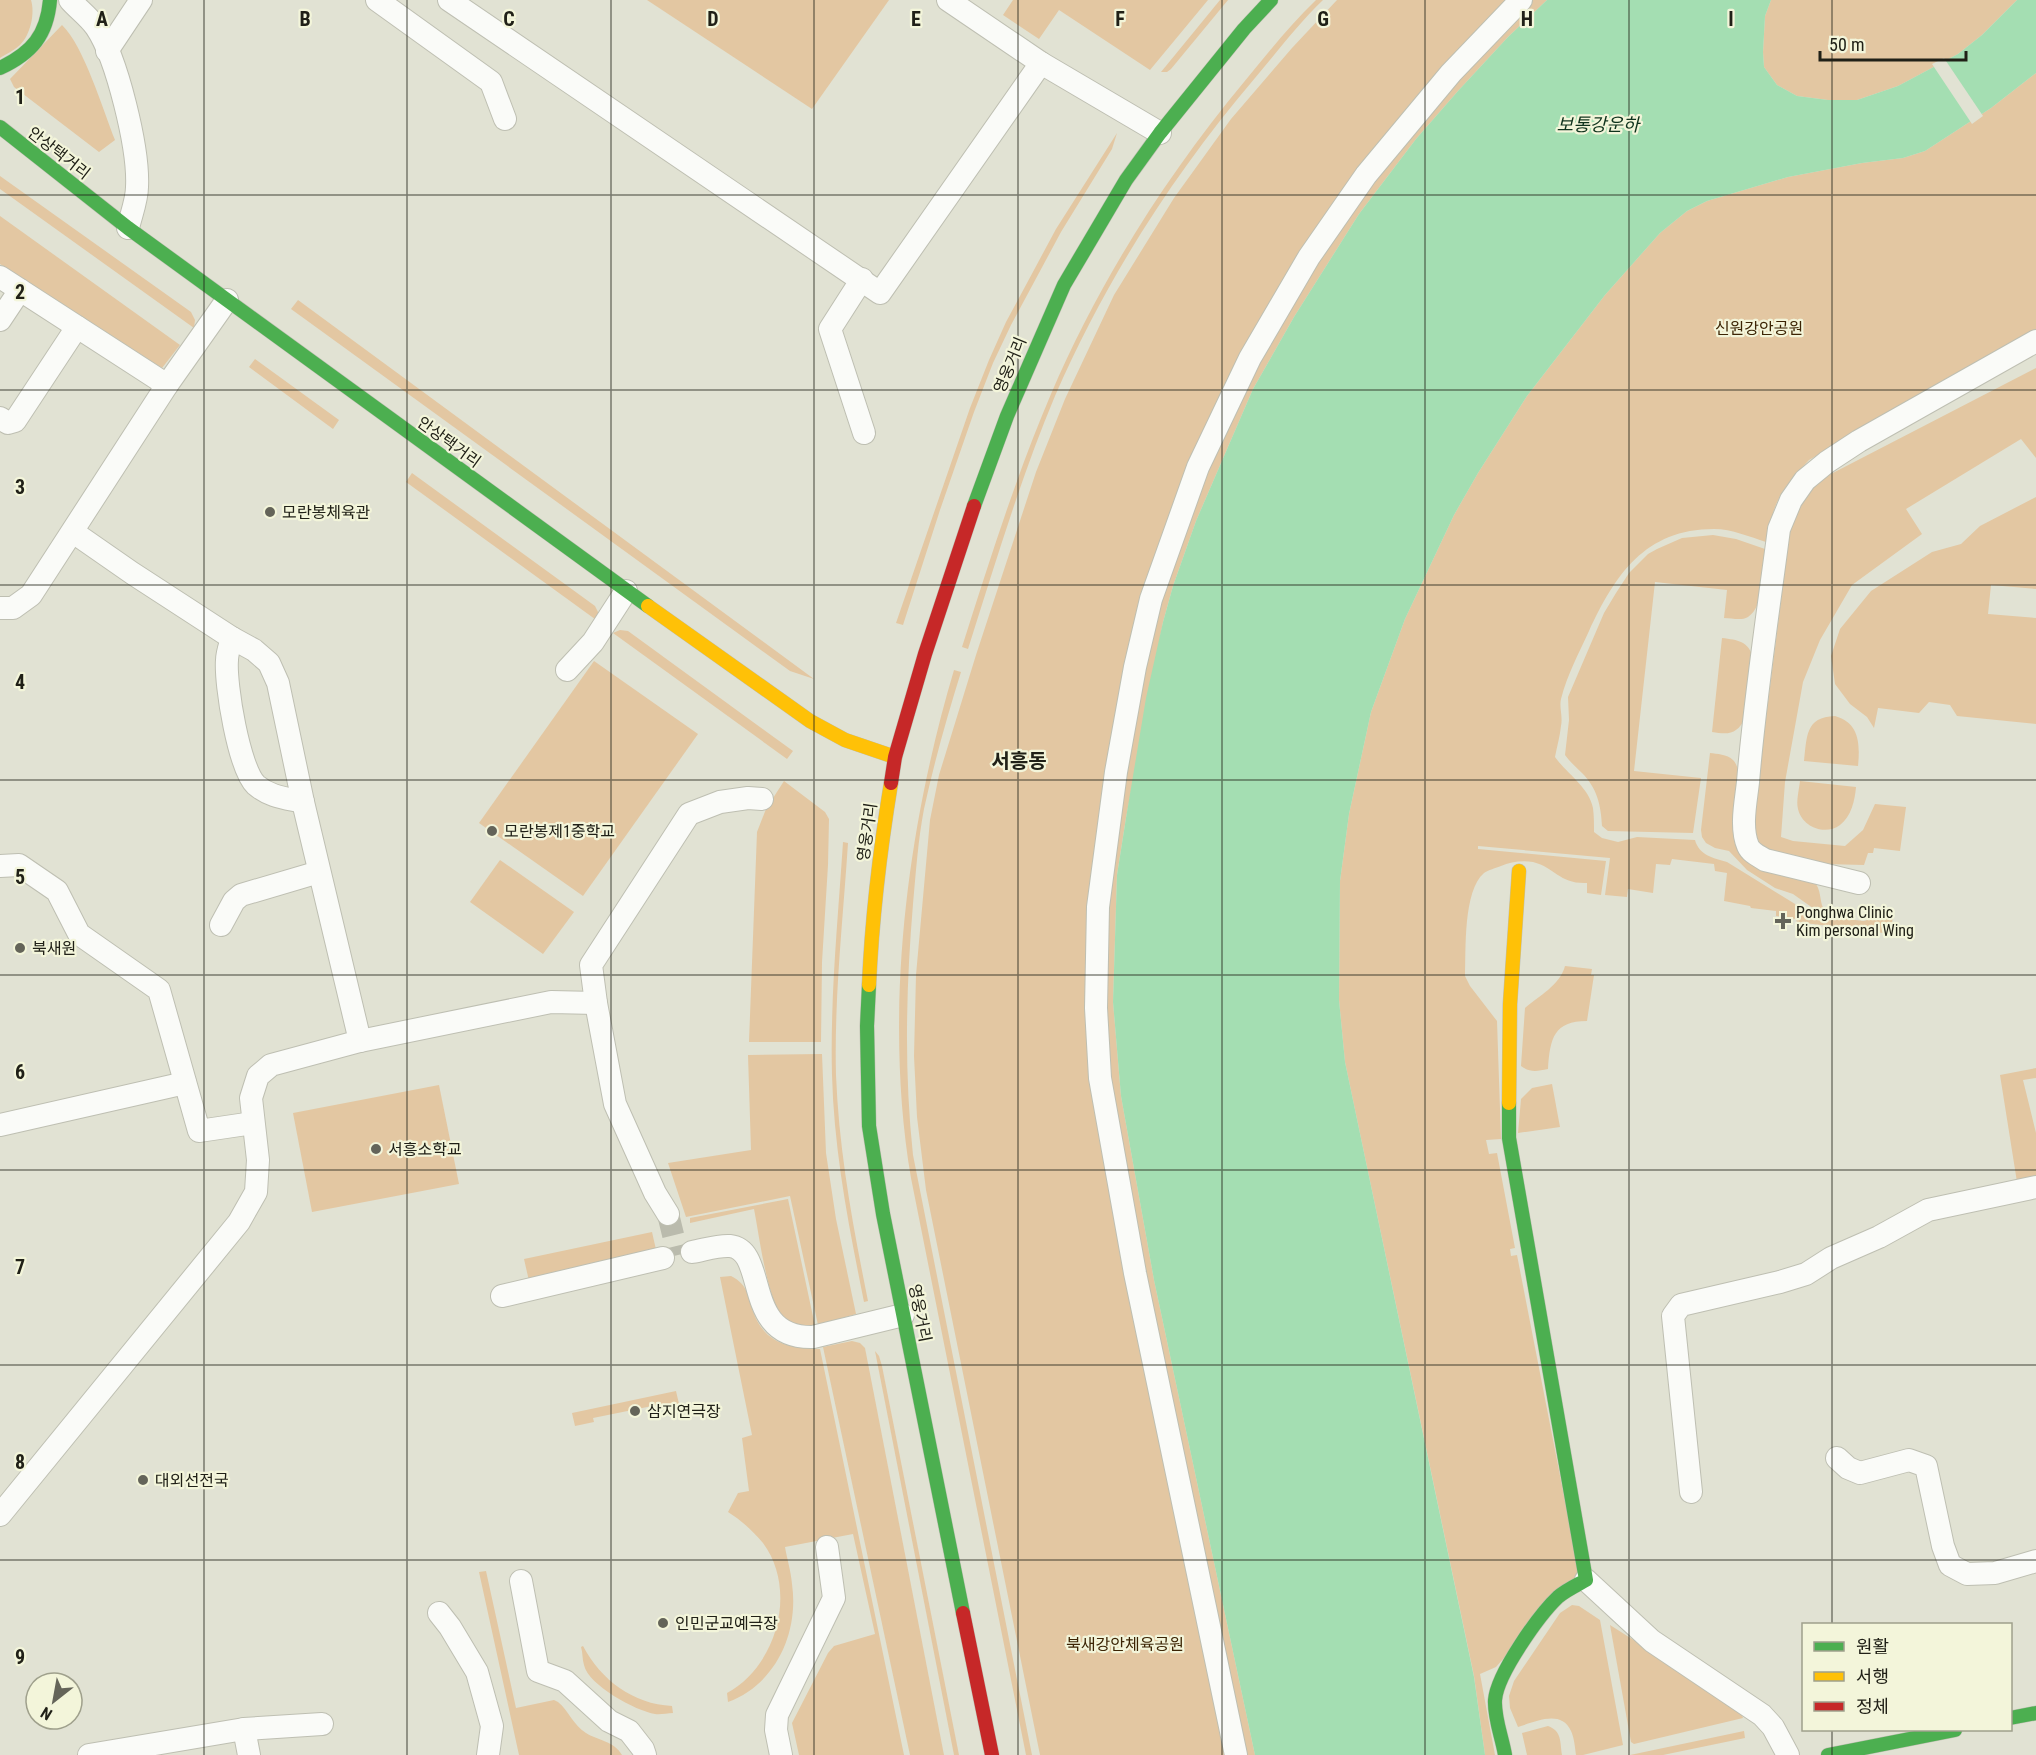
<svg xmlns="http://www.w3.org/2000/svg" width="2036" height="1755" viewBox="0 0 2036 1755" font-family="'Roboto Condensed','Noto Sans KR',sans-serif">
<style>
.green{fill:#e3c7a2}
.water{fill:#a4deb2}
.pier{fill:#e1e2d3}
.lines{fill:none;stroke-linecap:round;stroke-linejoin:round}
.street-tunnel{stroke:#babbad;stroke-width:22;stroke-dasharray:22 11;stroke-linecap:butt}
.street-casing{stroke:#bebfb2;stroke-width:24}
.fast-casing{stroke:#bebfb2;stroke-width:15}
.slow-casing{stroke:#bebfb2;stroke-width:15}
.jam-casing{stroke:#bebfb2;stroke-width:15}
.street{stroke:#fafbf8;stroke-width:22}
.fast{stroke:#4caf50;stroke-width:14}
.slow{stroke:#ffc107;stroke-width:14}
.jam{stroke:#c62828;stroke-width:14}
.grid{fill:none;stroke:#202017;stroke-width:1.5;stroke-opacity:0.55}
.poi-dot{fill:#646459;stroke:#f3f5da;stroke-width:2}
.labels{text-anchor:middle;dominant-baseline:central;stroke-width:4.5;stroke-linejoin:round;paint-order:stroke}
.street-label{font-size:16px;fill:#202017;stroke:#f3f5da}
.park-label{font-size:16px;fill:#3c2404;stroke:#f3f5da}
.poi-label{font-size:16px;fill:#202017;stroke:#f3f5da;text-anchor:start}
.water-label{font-size:18px;font-style:italic;fill:#0e321c;stroke:#f3f5da}
.quarter-label{font-size:20px;font-weight:bold;fill:#202017;stroke:#f3f5da}
.grid-label{font-size:20px;text-anchor:middle;font-weight:bold;fill:#202017;stroke:#f3f5da;stroke-width:4.5;stroke-linejoin:round;paint-order:stroke}
</style>
<rect width="100%" height="100%" fill="#e1e2d3"/>
<g class="green">
<path d="M0 0H31C35 13 31 34 20 45 15 50 6 54 0 58Z"/>
<polygon points="647,0 889,0 812,109"/>
<polygon points="1013,0 1208,0 1150,70 1059,10 1039,39 1003,15"/>
<polygon points="1220,0 1228,0 1171,69 1167,72 1161,72"/>
<path d="M1316 0H1323C1298 24 1277 52 1255 78 1174 173 1105 281 1055 396 1021 477 995 564 968 649L962 647C989 562 1016 476 1051 394 1099 282 1166 176 1244 82 1267 54 1290 25 1316 0Z"/>
<polygon points="1337,0 1547,0 1508,37 1458,91 1416,139 1359,214 1294,317 1253,389 1196,521 1173,586 1163,622 1126,818 1117,875 1113,1002 1121,1096 1154,1280 1255,1755 1040,1755 926,1190 917,1117 914,1056 916,975 930,820 939,775 976,655 1036,472 1065,399 1114,295 1174,198 1231,119 1292,48"/>
<polygon points="1771,0 2017,0 1982,35 1958,54 1898,86 1857,100 1828,100 1797,96 1777,85 1764,67 1763,52 1765,16"/>
<path d="M62 25C84 46 103 110 115 140L99 152 14 87 10 79Z"/>
<path d="M2036 73V330L1809 460C1779 492 1775 499 1766 542 1750 537 1732 529 1714 529 1645 529 1615 575 1589 631 1579 653 1567 675 1561 699 1559 708 1563 716 1561 726 1560 736 1557 746 1555 757 1566 773 1589 787 1593 808 1594 816 1594 824 1594 832L1602 838 1618 842 1637 837 1695 840C1699 855 1713 858 1727 862L1813 915 1864 921 1867 920 1872 912 1893 915 1891 934 1797 922 1796 919 1776 916V911L1751 908 1750 906 1724 901 1727 873 1715 871 1714 864 1672 859 1670 865 1656 864 1653 893 1628 889 1627 897 1605 895 1610 858 1478 846V849L1606 861 1601 895 1587 893V883C1559 884 1556 868 1533 862 1522 860 1510 862 1501 866 1496 868 1488 870 1484 873 1463 891 1466 950 1465 976L1470 986 1497 1021 1501 1139 1486 1140 1489 1154 1497 1153 1515 1248 1510 1249 1511 1256 1517 1255 1579 1573 1496 1667 1480 1674 1495 1755H1485L1474 1676 1345 1062 1339 1000 1340 881 1349 814 1371 712 1405 619 1454 515 1478 473 1527 396 1605 295 1660 233 1687 211 1707 201 1788 177 1862 163 1903 158 1925 151 1991 108Z"/>
<polygon points="1117,133 1112,149 1061,232 1011,325 993,363 974,412 940,510 903,625 896,623 970,408 989,360 1006,322 1056,229"/>
<polygon points="0,176 191,312 195,320 194,328 0,189"/>
<polygon points="0,216 180,345 162,368 0,264"/>
<polygon points="298,300 814,679 790,671 291,309"/>
<polygon points="255,359 339,420 333,429 249,367"/>
<polygon points="2036,368 2036,458 2021,439 1906,509 1922,534 1852,585 1820,640 1803,682 1785,782 1781,837 1793,841 1845,846 1863,830 1875,804 1906,807 1900,851 1874,848 1873,853 1868,853 1864,865 1824,864 1762,848 1756,835 1754,813 1790,529 1805,494 1829,475"/>
<polygon points="412,473 595,606 599,614 599,622 406,482"/>
<polygon points="2036,497 2036,589 1991,585 1988,614 2036,618 2036,724 1957,716 1950,705 1929,702 1919,713 1878,708 1874,728 1867,717 1850,704 1835,684 1831,656 1840,629 1871,591 1932,552 1961,544 1980,526"/>
<path d="M1713 535 1736 539 1765 549C1763 567 1765 606 1748 617 1741 621 1732 618 1724 618L1727 590 1655 582 1634 771 1701 778 1693 833 1608 831 1602 826C1601 805 1597 788 1582 773 1576 767 1570 762 1565 755L1569 720 1568 697 1604 613 1616 593 1629 573 1648 554 1657 549 1682 538Z"/>
<polygon points="620,630 628,631 793,751 787,759 613,633"/>
<path d="M1722 638C1738 640 1748 641 1753 657L1746 717C1737 734 1730 735 1712 732Z"/>
<polygon points="594,661 698,734 583,896 479,823"/>
<path d="M954 670 961 672C947 717 934 763 924 809 918 840 916 872 913 904 906 988 904 1071 913 1155L1032 1755H1026L911 1178C883 1013 907 828 954 670Z"/>
<path d="M1835 716C1860 723 1860 745 1858 766L1804 761C1807 737 1805 717 1835 716Z"/>
<path d="M1710 753C1717 754 1727 754 1733 760 1746 773 1737 821 1735 840L1816 884C1822 893 1819 903 1825 911H1817L1793 894 1775 888 1747 870 1729 851 1715 848 1706 843 1702 837 1701 830Z"/>
<polygon points="784,781 825,812 829,819 828,865 822,962 821,1042 749,1042 757,832 766,809"/>
<path d="M1800 781 1856 787C1855 800 1851 817 1840 825 1825 836 1802 827 1798 809 1796 801 1799 790 1800 781Z"/>
<path d="M843 842 848 843C843 920 834 998 836 1075 839 1152 853 1226 868 1301L864 1302C849 1227 834 1152 832 1075 830 997 838 920 843 842Z"/>
<polygon points="500,860 574,912 543,954 470,902"/>
<path d="M1565 966 1592 969 1591 975H1594L1587 1021C1554 1021 1550 1038 1548 1069 1537 1071 1531 1073 1521 1066L1525 1008C1539 996 1560 985 1565 966Z"/>
<polygon points="822,1054 826,1153 836,1219 856,1314 818,1325 790,1196 686,1217 668,1163 751,1150 748,1055"/>
<polygon points="2036,1068 2036,1078 2023,1080 2036,1133 2036,1179 2017,1182 2000,1075"/>
<polygon points="1552,1084 1560,1127 1518,1133 1521,1099 1532,1088"/>
<polygon points="439,1085 459,1184 312,1212 293,1113"/>
<path d="M788 1199 815 1326C805 1327 797 1327 787 1321 768 1310 759 1233 754 1209L690 1223V1218Z"/>
<polygon points="652,1232 657,1254 529,1281 524,1259"/>
<path d="M731 1276C749 1285 748 1298 754 1314 766 1345 792 1348 820 1349L904 1755H799L792 1723 828 1653 834 1646 875 1634 853 1534 785 1547C787 1559 791 1571 792 1584 799 1633 776 1684 728 1702L727 1693C777 1666 798 1590 763 1543 753 1531 741 1520 728 1512L738 1493 749 1491 742 1438 752 1435 720 1277Z"/>
<polygon points="852,1341 860,1343 865,1348 944,1755 910,1755 823,1347"/>
<polygon points="875,1351 879,1356 882,1366 959,1755 954,1755"/>
<polygon points="676,1391 679,1404 663,1407 662,1404 593,1418 594,1422 575,1426 572,1413"/>
<path d="M486 1571 516 1708 554 1700 558 1702C569 1711 573 1725 586 1733 599 1741 614 1741 622 1755H519L479 1572Z"/>
<path d="M1572 1605 1579 1606 1600 1620 1623 1745 1583 1755H1576C1575 1747 1574 1737 1571 1731 1561 1709 1535 1722 1518 1727L1510 1708 1509 1696 1514 1681 1560 1613Z"/>
<polygon points="1610,1625 1734,1704 1740,1710 1743,1718 1634,1744 1631,1742"/>
<path d="M583 1646C601 1680 633 1704 672 1706L673 1713C667 1713 660 1715 655 1714 636 1711 588 1685 584 1665 582 1659 583 1653 581 1647Z"/>
<path d="M1548 1726C1562 1731 1560 1742 1562 1755H1527L1522 1733Z"/>
<polygon points="1744,1731 1745,1738 1663,1755 1630,1755"/>
</g>
<polygon class="water" points="1547,0 1771,0 1765,16 1763,52 1764,67 1777,85 1797,96 1828,100 1857,100 1898,86 1958,54 1982,35 2017,0 2036,0 2036,73 1991,108 1925,151 1903,158 1862,163 1788,177 1707,201 1687,211 1660,233 1605,295 1527,396 1478,473 1454,515 1405,619 1371,712 1349,814 1340,881 1339,1000 1345,1062 1474,1677 1485,1755 1255,1755 1154,1280 1121,1096 1113,1002 1117,875 1126,818 1146,698 1163,622 1173,586 1196,521 1253,389 1294,317 1359,214 1416,139 1458,91 1508,37"/>
<polygon class="pier" points="1944,58 1983,116 1972,124 1932,64"/>
<g class="lines">
<polyline class="street-tunnel" points="668,1214 678,1255"/>
<defs>
<g id="street">
<path d="M70 0C78 9 89 17 96 27 117 58 139 149 137 187 137 200 131 215 128 228"/>
<polyline points="377,0 491,82 505,119"/>
<polyline points="449,0 880,293 1041,63"/>
<polyline points="948,0 1041,63 1160,133"/>
<polyline points="107,51 141,0"/>
<polyline points="0,277 167,385"/>
<polyline points="862,279 830,329 864,433"/>
<polyline points="0,320 20,290"/>
<polyline points="0,418 8,423 15,421 77,327"/>
<polyline points="73,532 132,573 232,638 254,650 269,663 278,683 303,802 360,1041"/>
<polyline points="0,608 13,608 31,595 167,385 227,300"/>
<path d="M232 638C230 645 227 653 227 660 225 684 239 769 256 785 270 797 285 798 303 802"/>
<polyline points="567,670 593,642 626,591"/>
<polyline points="0,866 19,865 57,891 79,934 159,990 199,1131 253,1123"/>
<path d="M1859 883 1765 860C1759 856 1751 853 1748 846 1740 827 1746 801 1748 782 1755 697 1768 613 1779 529L1791 500 1805 480 1827 462 1859 441 2036 341"/>
<polyline points="221,925 234,901 241,895 319,872"/>
<polyline points="0,1125 185,1083"/>
<polyline points="668,1214 655,1193 615,1104 596,1003 591,965 689,814 720,802 748,798 762,799"/>
<path d="M692 1252C704 1250 718 1245 730 1246 769 1250 741 1339 813 1337L903 1315"/>
<polyline points="502,1296 663,1258"/>
<polyline points="1837,1458 1848,1468 1860,1473 1909,1460 1926,1466 1943,1546 1950,1565 1967,1574 1995,1573 2036,1561"/>
<polyline points="1691,1492 1673,1316 1681,1305 1780,1282 1806,1274 1831,1258 1879,1237 1928,1210 2036,1187"/>
<polyline points="0,1515 239,1222 256,1192 258,1160 251,1098 258,1076 271,1065 360,1041 551,1002 596,1003"/>
<polyline points="1586,1580 1652,1641 1762,1715 1773,1727 1788,1755"/>
<polyline points="521,1581 538,1671 565,1681 609,1721 629,1731 643,1749 645,1755"/>
<polyline points="439,1613 450,1627 477,1672 492,1726 488,1755"/>
<polyline points="244,1729 249,1755"/>
<polyline points="89,1755 244,1729 322,1724"/>
<polyline points="781,1755 776,1730 777,1715 834,1598 827,1547"/>
<polyline points="1236,1755 1135,1273 1100,1078 1096,1008 1098,907 1116,772 1135,667 1151,599 1198,467 1250,358 1309,257 1366,175 1451,73 1521,0"/>
</g>
<g id="fast">
<path d="M0 68C32 53 47 35 50 0"/>
<polyline points="0,127 128,228 648,606"/>
<polyline points="974,506 1007,416 1064,285 1126,180 1160,133 1244,29 1271,0"/>
<polyline points="869,985 867,1026 869,1126 883,1214 963,1613"/>
<polyline points="2010,1718 2036,1713"/>
<path d="M1505 1755C1502 1737 1494 1718 1495 1700 1497 1674 1539 1615 1558 1597 1566 1590 1577 1585 1586 1580L1509 1138V1103"/>
<polyline points="1828,1755 1955,1730"/>
</g>
<g id="slow">
<polyline points="648,606 810,721 845,740 895,757"/>
<path d="M869 985C872 917 880 850 891 783"/>
<polyline points="1509,1103 1510,1004 1519,871"/>
</g>
<g id="jam">
<polyline points="891,783 895,757 925,654 974,506"/>
<polyline points="963,1613 992,1755"/>
</g>
</defs>
<use href="#street" class="street-casing"/>
<use href="#fast" class="fast-casing"/>
<use href="#slow" class="slow-casing"/>
<use href="#jam" class="jam-casing"/>
<use href="#street" class="street"/>
<use href="#fast" class="fast"/>
<use href="#slow" class="slow"/>
<use href="#jam" class="jam"/>
</g>
<path class="grid" d="M204 0V1755M407 0V1755M611 0V1755M814 0V1755M1018 0V1755M1222 0V1755M1425 0V1755M1629 0V1755M1832 0V1624M0 195H2036M0 390H2036M0 585H2036M0 780H2036M0 975H2036M0 1170H2036M0 1365H2036M0 1560H2036M1832 1730V1755"/>
<g class="poi-dot">
<circle cx="270" cy="512" r="6"/>
<circle cx="492" cy="831" r="6"/>
<path d="M1780 912h6v6h6v6h-6v6h-6v-6h-6v-6h6z"/>
<circle cx="20" cy="948" r="6"/>
<circle cx="376" cy="1149" r="6"/>
<circle cx="635" cy="1411" r="6"/>
<circle cx="143" cy="1480" r="6"/>
<circle cx="663" cy="1623" r="6"/>
</g>
<g class="labels">
<g class="street-label">
<text transform="translate(59 153) rotate(38)">안상택거리</text>
<text transform="translate(1010 365) rotate(-67)">영웅거리</text>
<text transform="translate(449 442) rotate(36)">안상택거리</text>
<text transform="translate(867 832) rotate(-82)">영웅거리</text>
<text transform="translate(920 1313) rotate(79)">영웅거리</text>
</g>
<g class="park-label">
<text x="1759" y="328">신원강안공원</text>
<text x="1125" y="1644">북새강안체육공원</text>
</g>
<g class="poi-label">
<text x="282" y="512">모란봉체육관</text>
<text x="504" y="831">모란봉제1중학교</text>
<text x="1796" y="912">Ponghwa Clinic<tspan x="1796" dy="18">Kim personal Wing</tspan></text>
<text x="32" y="948">북새원</text>
<text x="388" y="1149">서흥소학교</text>
<text x="647" y="1411">삼지연극장</text>
<text x="155" y="1480">대외선전국</text>
<text x="675" y="1623">인민군교예극장</text>
</g>
<g class="water-label">
<text x="1598" y="124">보통강운하</text>
</g>
<g class="quarter-label">
<text x="1019" y="761">서흥동</text>
</g>
</g>
<g class="grid-label">
<text x="102" y="26">A</text>
<text x="305" y="26">B</text>
<text x="509" y="26">C</text>
<text x="713" y="26">D</text>
<text x="916" y="26">E</text>
<text x="1120" y="26">F</text>
<text x="1323" y="26">G</text>
<text x="1527" y="26">H</text>
<text x="1731" y="26">I</text>
<text x="20" y="104">1</text>
<text x="20" y="299">2</text>
<text x="20" y="494">3</text>
<text x="20" y="689">4</text>
<text x="20" y="884">5</text>
<text x="20" y="1079">6</text>
<text x="20" y="1274">7</text>
<text x="20" y="1469">8</text>
<text x="20" y="1664">9</text>
</g>
<rect x="1802" y="1623" width="210" height="108" fill="#f3f5da" stroke="#9fa08c" stroke-width="1.5"/>
<rect x="1814" y="1642" width="30" height="9" fill="#4caf50" stroke="#9fa08c" stroke-width="1.5"/>
<text x="1856" y="1653" font-size="18" fill="#202017">원활</text>
<rect x="1814" y="1672" width="30" height="9" fill="#ffc107" stroke="#9fa08c" stroke-width="1.5"/>
<text x="1856" y="1683" font-size="18" fill="#202017">서행</text>
<rect x="1814" y="1702" width="30" height="9" fill="#c62828" stroke="#9fa08c" stroke-width="1.5"/>
<text x="1856" y="1713" font-size="18" fill="#202017">정체</text>
<g transform="translate(54 1701) rotate(211)"><circle r="28" fill="#f3f5da" stroke="#9fa08c" stroke-width="1.5"/>
<path d="M0-4.5L10 22L0 15L-10 22Z" fill="#646459"/>
<text y="-9" font-size="16" font-weight="bold" text-anchor="middle" fill="#202017">N</text>
</g>
<path d="M1820 51v9h146v-9" fill="none" stroke="#202017" stroke-width="3"/>
<text x="1829" y="51" font-size="18" fill="#202017" stroke="#f3f5da" stroke-width="4.5" paint-order="stroke">50 m</text>
</svg>
